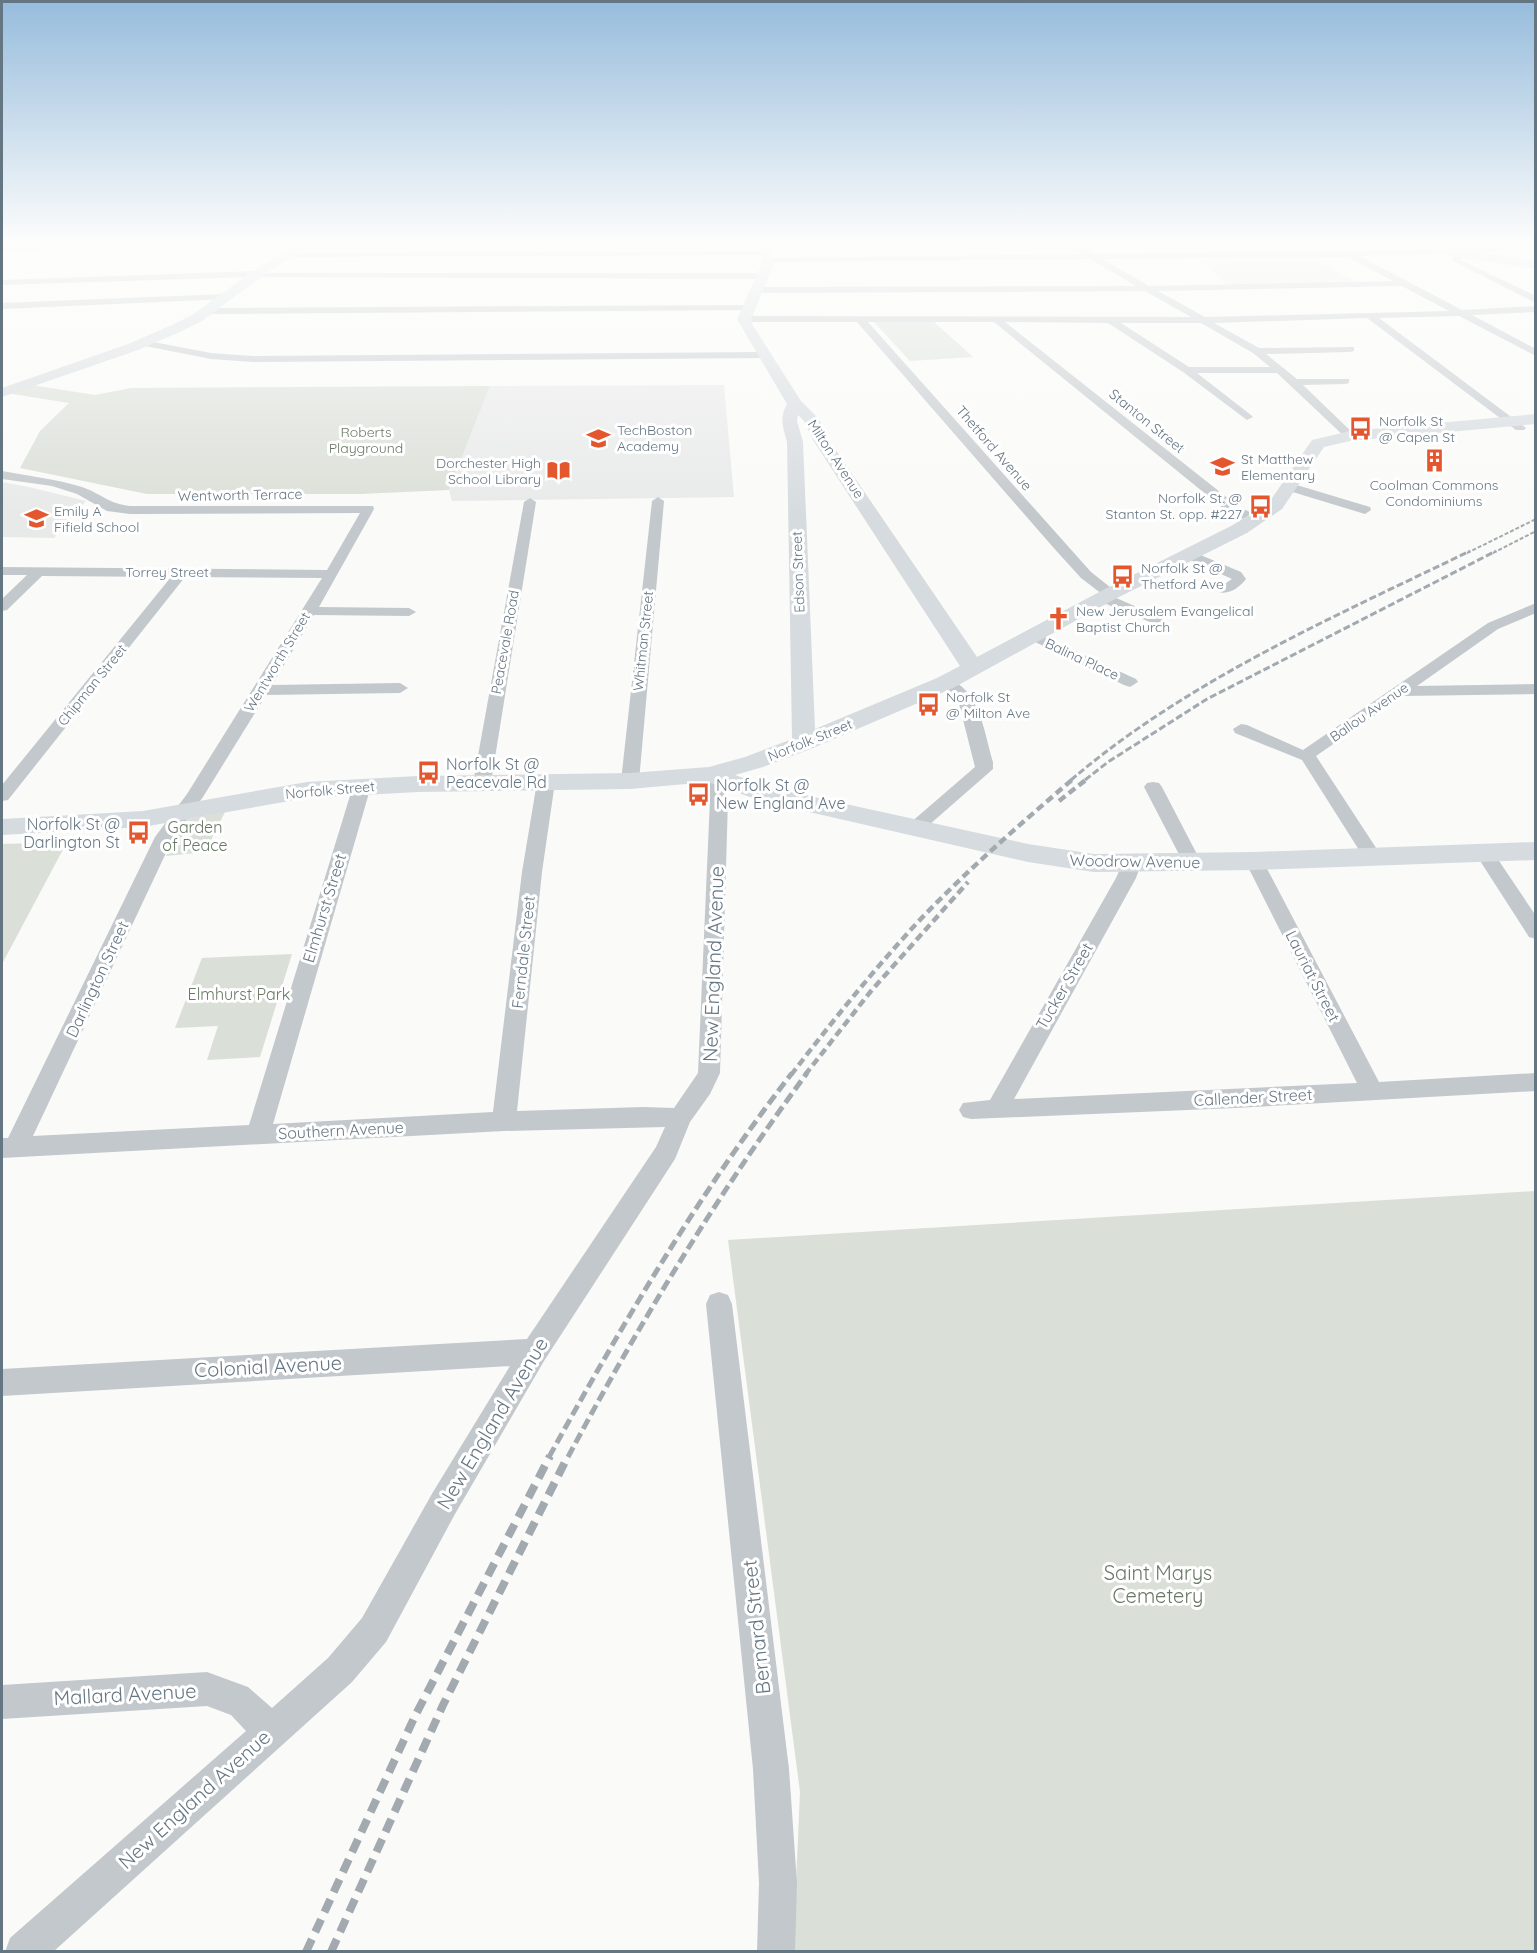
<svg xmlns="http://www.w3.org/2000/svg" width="1537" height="1953" viewBox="0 0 1537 1953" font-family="Quicksand,sans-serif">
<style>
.built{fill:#e8e9e9}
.green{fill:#dadfd7}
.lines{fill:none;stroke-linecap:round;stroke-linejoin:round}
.street{fill:#c3c8cc;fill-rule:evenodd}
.secondary{fill:#d6dbdf;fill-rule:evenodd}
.highway{fill:#d6dbdf;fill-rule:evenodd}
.rail-far4{stroke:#a2aab0;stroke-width:2;stroke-dasharray:4 2;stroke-linecap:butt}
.rail-far3{stroke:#a2aab0;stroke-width:3;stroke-dasharray:7 3;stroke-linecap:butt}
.rail-far2{stroke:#a2aab0;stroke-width:4.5;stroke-dasharray:8 4.5;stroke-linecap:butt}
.rail-far1{stroke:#a2aab0;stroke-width:5;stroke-dasharray:11 5;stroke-linecap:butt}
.rail{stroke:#a2aab0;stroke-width:8;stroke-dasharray:14 8;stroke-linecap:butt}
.labels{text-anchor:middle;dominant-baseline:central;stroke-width:6;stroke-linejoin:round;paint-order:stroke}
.far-street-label{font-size:14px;fill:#657683;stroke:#fff}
.far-poi-label{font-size:14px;fill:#657683;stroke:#fff;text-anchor:start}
.far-park-label{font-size:14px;fill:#687a64;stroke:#fff}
.poi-label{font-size:16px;fill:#657683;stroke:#fff;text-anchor:start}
.park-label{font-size:16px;fill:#687a64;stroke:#fff}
.street-label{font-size:16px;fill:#657683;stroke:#fff}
.near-street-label{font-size:20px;fill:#657683;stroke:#fff}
.near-park-label{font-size:20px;fill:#687a64;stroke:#fff}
</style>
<rect width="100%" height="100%" fill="#fafaf8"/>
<g class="built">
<polygon points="1310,257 1358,283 1228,286 1199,259"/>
<polygon points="724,385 734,497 452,501 449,490 490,386"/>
<polygon points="2,482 29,487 86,501 54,538 2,537"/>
</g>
<g class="green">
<polygon points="873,321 933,321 973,357 910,361"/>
<polygon points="25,384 95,395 131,388 490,386 449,490 361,494 147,494 20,468 40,431 69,403 6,393"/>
<polygon points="225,812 205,852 166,856 184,820"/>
<polygon points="67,842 2,964 2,844"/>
<polygon points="292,954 260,1057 207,1060 218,1026 175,1028 202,958"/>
<polygon points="1535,1191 1535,1951 793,1951 800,1792 728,1240"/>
</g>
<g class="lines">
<g class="street">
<polygon points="105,242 170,242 166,244 2,251 2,247"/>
<path d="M1062 242H1072L1093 254 1443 249V253L1424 255 1359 256 1462 310 1536 306V312L1472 315 1536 349V356L1459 316 1379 318 1526 428 1524 430H1516L1367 318 1214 323 1259 348 1354 347V351L1350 352 1266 354 1297 379H1349V383L1345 384 1303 385 1354 434V438H1346L1277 373H1197L1251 415 1253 417 1247 420 1183 372 1108 323 1005 322 1239 507 1261 517 1262 520 1256 524 1229 513 994 322H868L1091 572 1115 591 1117 594 1114 597 1162 618 1164 621 1157 625 1099 601 1097 598 1102 594 1081 578 1052 546 857 322H744L739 319 744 316 1191 317 1145 291 757 293 753 290 757 287 1136 286 1090 259 768 262 764 260 768 258 1081 254ZM1348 257 1393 281 1149 286 1102 259ZM1402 286 1449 311 1205 317 1158 291ZM1121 323H1201L1253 353 1270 367H1189Z"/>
<polygon points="1520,242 1536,242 1536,244 1465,256 1461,260 1536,296 1536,303 1451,260 1459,252"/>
<polygon points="767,251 770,251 770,255 289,257 285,255 289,253"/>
<polygon points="257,271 261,273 763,273 767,276 763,279 249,277 2,285 2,280"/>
<polygon points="225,294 229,297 228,299 2,309 2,303"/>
<polygon points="753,305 753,309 750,310 205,314 200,311 205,308"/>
<polygon points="143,340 211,353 253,356 764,352 769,355 764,358 253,362 211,359 140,345 138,343"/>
<path d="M2 471C29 476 56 479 82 487 100 493 109 504 130 506H373L374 509 319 607 409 608 416 612 409 616 314 615 272 685 400 683 408 688 400 693 266 695 203 797 173 838 33 1136 249 1125 353 786 356 782H368L371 786 273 1124 493 1112 522 872 537 782 540 778H552L555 782 542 872 517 1111 643 1107 674 1108 698 1073 710 799 701 774 704 770H716L728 799 720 1073 710 1094 690 1122 675 1159 544 1361 455 1514 386 1642 352 1682 53 1952H5L10 1938 246 1731 231 1715 207 1706 2 1719V1685L207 1672 248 1687 272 1708 328 1658 362 1618 433 1492 510 1366 2 1396V1369L527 1339 656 1147 665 1127 504 1131 2 1158V1138H8L155 837 187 794 322 578 185 577 8 800 2 801V785L171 577 42 576 7 610 2 611V599L27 575H2V567L327 570 360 513 130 514 107 511 77 494 52 486 2 479Z"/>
<polygon points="1290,483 1370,507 1371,510 1365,514 1286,490 1284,487"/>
<polygon points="658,497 664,501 639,781 636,785 624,785 621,781 652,501"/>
<polygon points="530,498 536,502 491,783 488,787 476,787 473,783 524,502"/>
<path d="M1191 551 1241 572 1246 579C1240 587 1229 595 1219 592L1217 589 1232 579 1186 558 1184 555 1186 552Z"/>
<polygon points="1536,603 1536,613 1498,629 1417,686 1536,684 1536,694 1403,696 1316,756 1382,857 1380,861 1366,861 1302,760 1235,733 1233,729 1241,724 1247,725 1303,750 1488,623"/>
<polygon points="1034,632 1136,679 1138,682 1130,687 1124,685 1029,639 1027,636 1029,633"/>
<path d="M945 678C980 687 984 733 993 762V769L921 832H909L906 828 909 824 975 767 958 700 937 683Z"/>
<polygon points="1153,782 1159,783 1162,787 1201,862 1199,866 1192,868 1185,866 1183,862 1144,787 1147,783"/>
<polygon points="1484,847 1491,849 1536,916 1536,939 1529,937 1475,853 1477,849"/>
<polygon points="1254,855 1261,857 1263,861 1379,1082 1536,1073 1536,1091 1235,1108 971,1119 963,1117 959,1110 963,1103 990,1100 1116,878 1124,860 1131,858 1138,860 1141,864 1136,878 1014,1099 1357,1083 1245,861 1247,857"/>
<polygon points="719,1292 728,1295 732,1304 789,1769 797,1883 795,1952 757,1952 759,1883 753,1769 706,1304 710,1295"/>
</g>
<g class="secondary">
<polygon points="300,242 314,242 261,277 202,321 182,331 138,350 2,397 2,388 128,344 172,325 192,315 253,271"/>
<path d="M761 242H773L774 264 751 319 752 324 801 401 819 419 829 440 977 657 1103 590 1233 525 1270 501 1312 440 1350 431 1536 414V424L1350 441 1324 447 1282 509 1247 533 1117 598 953 688 813 748 763 767 735 775 768 787 1028 844 1094 854 1254 852 1536 842V860L1254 870 1094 872 1028 862 761 801 708 782 630 789 418 792 307 798 143 827 2 835V819L143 811 307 782 418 776 630 773 709 767 745 757 792 739 787 442C783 427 779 418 787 404L737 319 762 264ZM798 415 804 421 813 440 960 666 937 678 815 729 803 442 797 421Z"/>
</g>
<polygon class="highway" points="1399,242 1423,242 1536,261 1536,269 1456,257 1401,245"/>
<g class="rail-far4">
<polyline points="1467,553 1536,519"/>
<polyline points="1493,553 1536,531"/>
</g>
<g class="rail-far3">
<path d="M1071 780C1188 680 1334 617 1470 551"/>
<polyline points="1085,780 1108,762 1207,699 1496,551"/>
</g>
<g class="rail-far2">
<polyline points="1059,801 1087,779"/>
<path d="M791 1075C831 1023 872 972 916 924 965 872 1019 825 1073 779"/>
<polyline points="805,1075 871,991 968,882"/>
</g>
<g class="rail-far1">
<path d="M549 1457C622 1325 699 1193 792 1073"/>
<path d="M568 1457C639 1324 717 1195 807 1073"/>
</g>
<g class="rail">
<polyline points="306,1952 415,1716 550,1456"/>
<polyline points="331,1952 443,1705 568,1456"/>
</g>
</g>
<linearGradient id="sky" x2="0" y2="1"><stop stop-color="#96bcdc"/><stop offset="0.47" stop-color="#fdfdfc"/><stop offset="1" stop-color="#fdfdfc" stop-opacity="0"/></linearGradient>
<rect width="1537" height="516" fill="url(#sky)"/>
<defs>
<symbol id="bus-bare" viewBox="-9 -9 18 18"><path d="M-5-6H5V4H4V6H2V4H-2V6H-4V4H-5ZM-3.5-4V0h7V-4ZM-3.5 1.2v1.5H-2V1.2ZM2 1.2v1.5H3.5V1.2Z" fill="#e4572e" stroke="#fff" stroke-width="2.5" paint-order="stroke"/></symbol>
<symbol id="school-bare" viewBox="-9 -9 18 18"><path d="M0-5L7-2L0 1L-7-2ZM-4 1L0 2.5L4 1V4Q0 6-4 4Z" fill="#e4572e" stroke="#fff" stroke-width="2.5" paint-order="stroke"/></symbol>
<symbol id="building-bare" viewBox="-9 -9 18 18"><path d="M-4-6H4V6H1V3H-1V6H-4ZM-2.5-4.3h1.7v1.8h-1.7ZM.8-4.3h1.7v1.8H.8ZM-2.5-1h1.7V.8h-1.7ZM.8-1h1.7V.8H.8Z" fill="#e4572e" stroke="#fff" stroke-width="2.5" paint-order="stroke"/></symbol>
<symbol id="library-bare" viewBox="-9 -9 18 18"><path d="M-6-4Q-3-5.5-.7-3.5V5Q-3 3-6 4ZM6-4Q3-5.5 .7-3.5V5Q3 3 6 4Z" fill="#e4572e" stroke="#fff" stroke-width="2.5" paint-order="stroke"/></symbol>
<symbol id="church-bare" viewBox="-9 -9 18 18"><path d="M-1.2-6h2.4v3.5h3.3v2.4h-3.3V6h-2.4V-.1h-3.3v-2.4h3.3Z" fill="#e4572e" stroke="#fff" stroke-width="2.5" paint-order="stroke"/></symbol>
</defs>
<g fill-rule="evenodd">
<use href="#bus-bare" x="1344" y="412" width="33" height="33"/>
<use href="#school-bare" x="582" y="422" width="33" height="33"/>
<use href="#building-bare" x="1418" y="444" width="33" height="33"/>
<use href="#school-bare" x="1206" y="450" width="33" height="33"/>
<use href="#library-bare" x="542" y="454" width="33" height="33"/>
<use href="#bus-bare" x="1244" y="490" width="33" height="33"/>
<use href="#school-bare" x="20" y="502" width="33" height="33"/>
<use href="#bus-bare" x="1106" y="560" width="33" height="33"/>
<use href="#church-bare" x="1042" y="602" width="33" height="33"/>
<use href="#bus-bare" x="912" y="688" width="33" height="33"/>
<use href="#bus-bare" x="412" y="756" width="33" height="33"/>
<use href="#bus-bare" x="682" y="778" width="33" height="33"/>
<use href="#bus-bare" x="122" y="816" width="33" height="33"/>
</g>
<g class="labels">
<g class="far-street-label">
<text transform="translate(1147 421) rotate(39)">Stanton Street</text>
<text transform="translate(994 448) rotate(49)">Thetford Avenue</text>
<text transform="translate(836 459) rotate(57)">Milton Avenue</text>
<text transform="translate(240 495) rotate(-1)">Wentworth Terrace</text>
<text x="167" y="572">Torrey Street</text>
<text transform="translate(798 572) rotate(-92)">Edson Street</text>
<text transform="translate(643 641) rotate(-84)">Whitman Street</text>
<text transform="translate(505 642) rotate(-80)">Peacevale Road</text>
<text transform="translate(1082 659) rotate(25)">Balina Place</text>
<text transform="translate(277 662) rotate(-59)">Wentworth Street</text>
<text transform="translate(92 685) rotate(-51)">Chipman Street</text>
<text transform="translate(1369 712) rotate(-35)">Ballou Avenue</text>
<text transform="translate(810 740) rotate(-22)">Norfolk Street</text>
<text transform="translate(330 790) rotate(-5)">Norfolk Street</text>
</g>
<g class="far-poi-label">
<text x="1379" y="421">Norfolk St<tspan x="1379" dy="16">@ Capen St</tspan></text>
<text x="617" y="430">TechBoston<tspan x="617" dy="16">Academy</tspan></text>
<text x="1241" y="459">St Matthew<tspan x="1241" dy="16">Elementary</tspan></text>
<text x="541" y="463" text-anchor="end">Dorchester High<tspan x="541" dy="16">School Library</tspan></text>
<text x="1434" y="485" text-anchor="middle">Coolman Commons<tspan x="1434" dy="16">Condominiums</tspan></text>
<text x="1242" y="498" text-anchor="end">Norfolk St. @<tspan x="1242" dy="16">Stanton St. opp. #227</tspan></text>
<text x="54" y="511">Emily A<tspan x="54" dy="16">Fifield School</tspan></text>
<text x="1141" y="568">Norfolk St @<tspan x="1141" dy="16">Thetford Ave</tspan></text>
<text x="1076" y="611">New Jerusalem Evangelical<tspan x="1076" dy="16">Baptist Church</tspan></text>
<text x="946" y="697">Norfolk St<tspan x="946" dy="16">@ Milton Ave</tspan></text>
</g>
<g class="far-park-label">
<text x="366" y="432">Roberts<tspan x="366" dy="16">Playground</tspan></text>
</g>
<g class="poi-label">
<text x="446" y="764">Norfolk St @<tspan x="446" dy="18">Peacevale Rd</tspan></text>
<text x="716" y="785">Norfolk St @<tspan x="716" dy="18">New England Ave</tspan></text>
<text x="120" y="824" text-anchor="end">Norfolk St @<tspan x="120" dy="18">Darlington St</tspan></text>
</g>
<g class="park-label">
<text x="195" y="827">Garden<tspan x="195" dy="18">of Peace</tspan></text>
<text x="239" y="994">Elmhurst Park</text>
</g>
<g class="street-label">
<text transform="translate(1135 861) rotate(1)">Woodrow Avenue</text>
<text transform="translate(324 908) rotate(-73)">Elmhurst Street</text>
<text transform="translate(523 952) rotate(-84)">Ferndale Street</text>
<text transform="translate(1313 976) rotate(63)">Lauriat Street</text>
<text transform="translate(97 979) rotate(-65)">Darlington Street</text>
<text transform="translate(1064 986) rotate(-60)">Tucker Street</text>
<text transform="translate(1253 1097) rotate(-3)">Callender Street</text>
<text transform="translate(341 1130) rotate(-3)">Southern Avenue</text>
</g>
<g class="near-street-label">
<text transform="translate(713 964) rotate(-88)">New England Avenue</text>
<text transform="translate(268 1366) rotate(-3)">Colonial Avenue</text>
<text transform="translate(492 1423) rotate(-59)">New England Avenue</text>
<text transform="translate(756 1627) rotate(-96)">Bernard Street</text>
<text transform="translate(125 1694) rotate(-3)">Mallard Avenue</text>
<text transform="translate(194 1799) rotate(-42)">New England Avenue</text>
</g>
<g class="near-park-label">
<text x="1158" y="1572">Saint Marys<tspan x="1158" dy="23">Cemetery</tspan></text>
</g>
</g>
<rect width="1537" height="1953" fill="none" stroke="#657683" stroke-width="6"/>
</svg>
